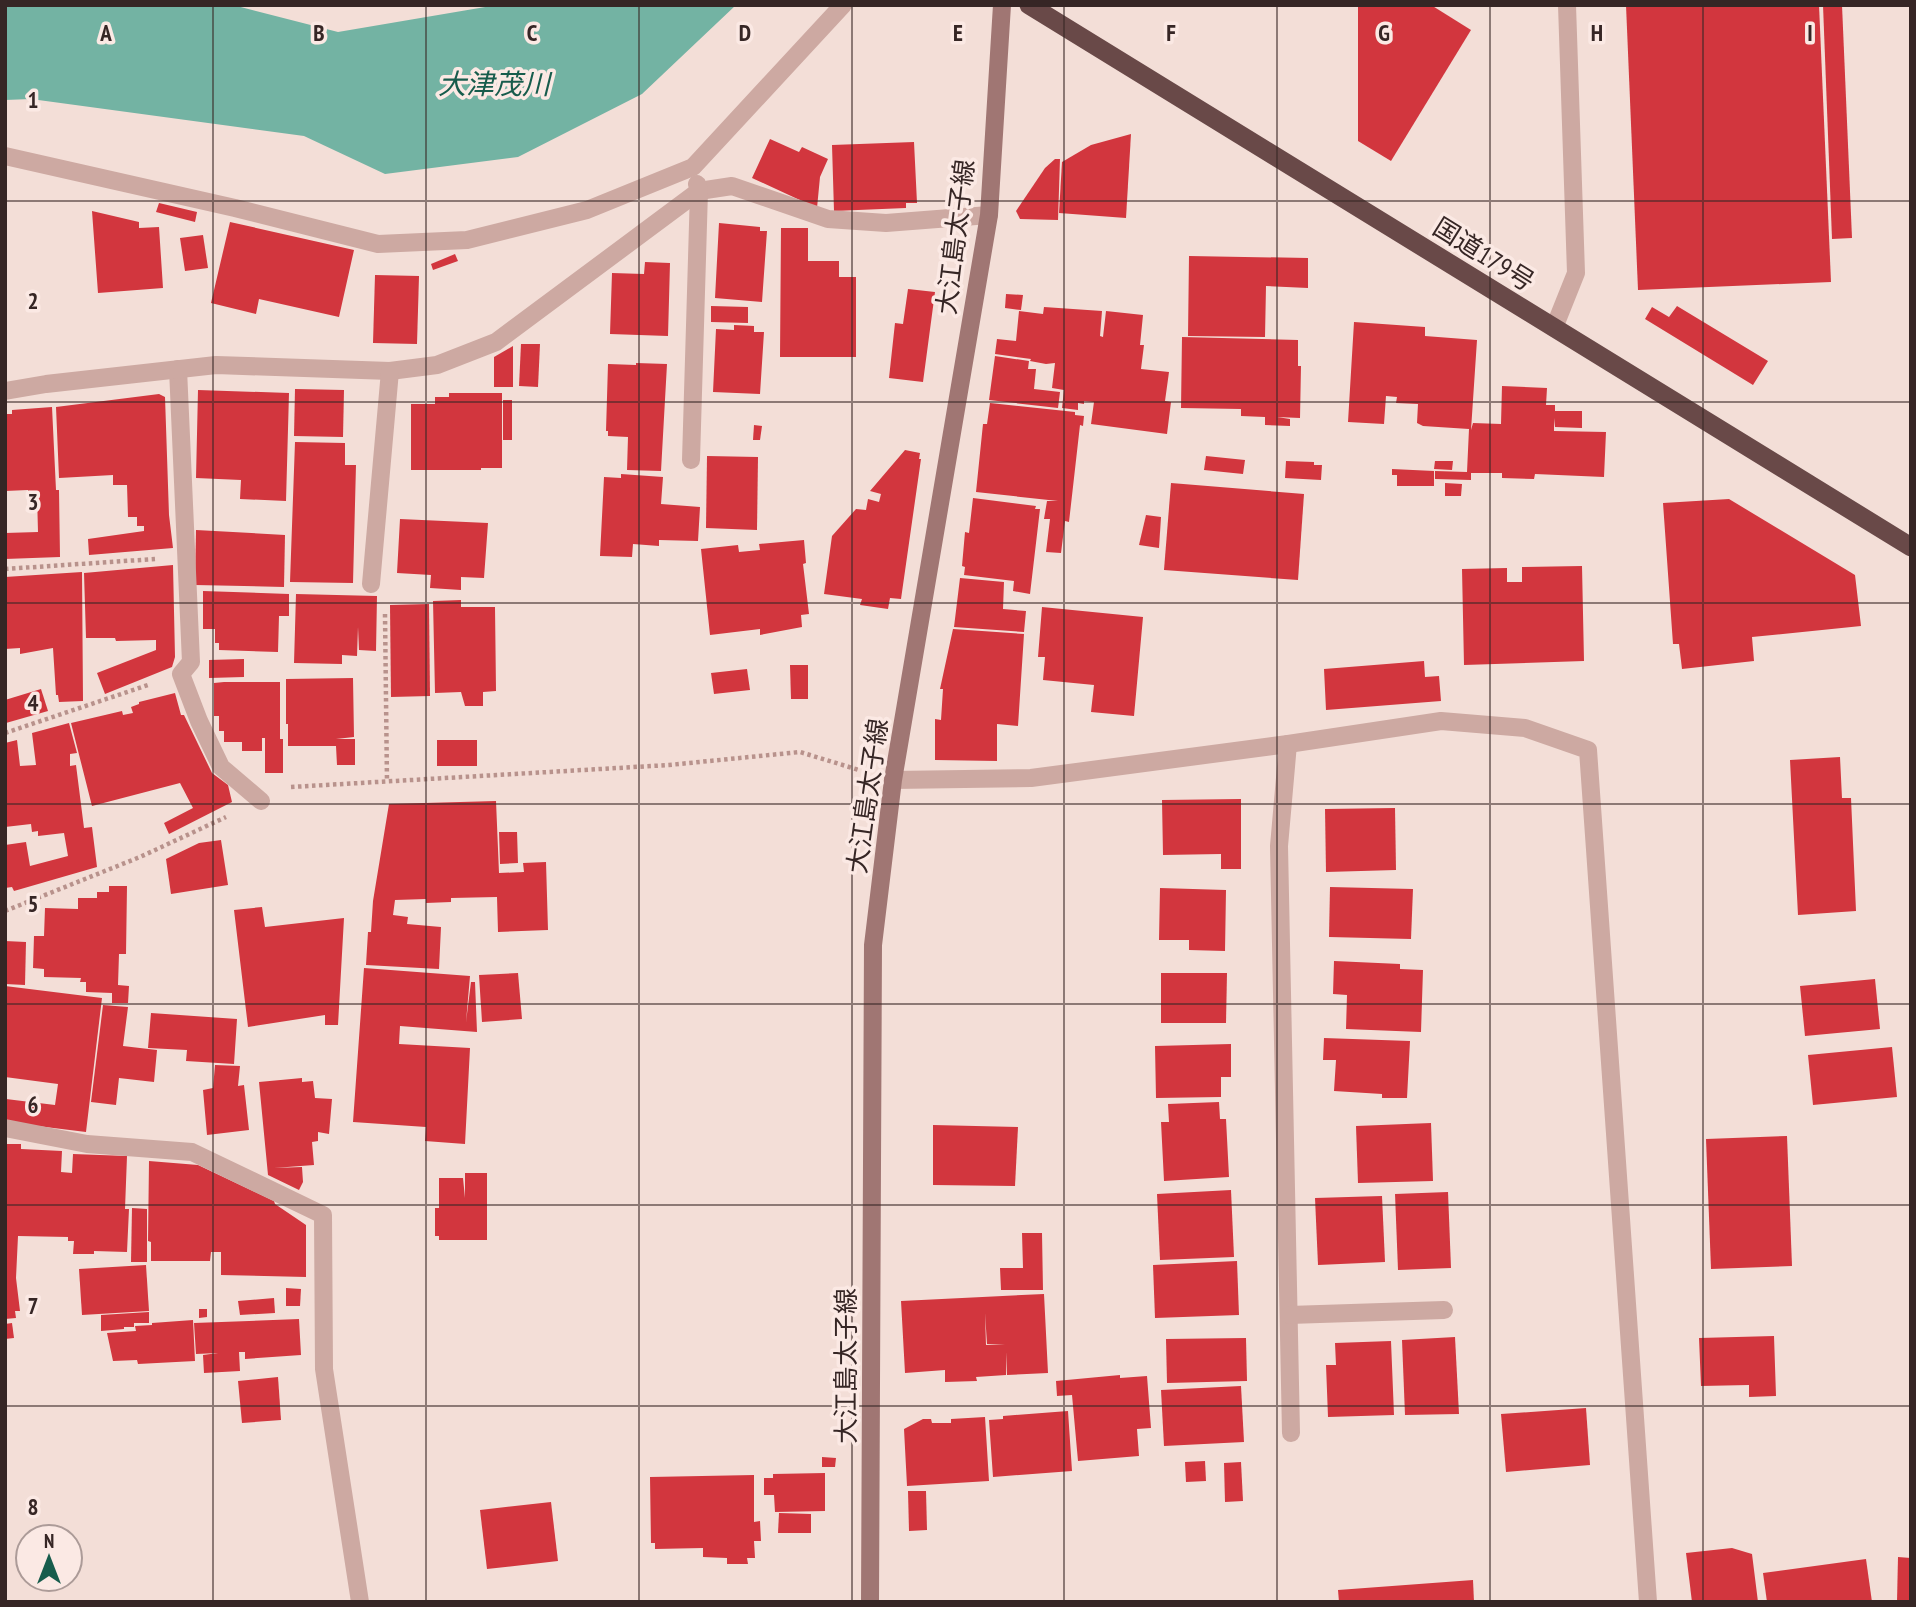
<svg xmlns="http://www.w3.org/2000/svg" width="1916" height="1607" viewBox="0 0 1916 1607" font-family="'PT Sans Narrow','Noto Sans JP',sans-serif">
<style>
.water{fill:#73b3a3}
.building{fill:#d2363e;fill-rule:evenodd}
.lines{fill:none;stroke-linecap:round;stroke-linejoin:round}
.path{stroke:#b8928c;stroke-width:4.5;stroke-dasharray:3.5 3.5;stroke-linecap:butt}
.minor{stroke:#cda9a2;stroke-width:18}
.secondary{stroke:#a07673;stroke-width:18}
.trunk{stroke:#694948;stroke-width:19}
.grid{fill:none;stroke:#362625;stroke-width:2;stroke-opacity:0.55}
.labels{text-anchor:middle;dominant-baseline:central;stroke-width:7;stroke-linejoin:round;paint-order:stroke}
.street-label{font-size:26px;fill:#362625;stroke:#fbe9e4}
.water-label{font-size:28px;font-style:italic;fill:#175c4c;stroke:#fbe9e4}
.grid-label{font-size:23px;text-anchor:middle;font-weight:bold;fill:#362625;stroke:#fbe9e4;stroke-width:7;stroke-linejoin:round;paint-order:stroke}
</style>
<rect width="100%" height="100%" fill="#f3ded7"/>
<polygon class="water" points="5,5 233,5 338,32 497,5 736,5 642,94 518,157 385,174 304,136 31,99 5,100"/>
<g class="building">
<polygon points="1358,5 1431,5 1471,30 1391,161 1358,141"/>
<polygon points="1626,5 1819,5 1831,282 1638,290"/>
<polygon points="1823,5 1842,5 1852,238 1832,239"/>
<polygon points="1131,134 1126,218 1059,213 1062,162 1091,145"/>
<polygon points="770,139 799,152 802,147 828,159 820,177 817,208 752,178"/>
<polygon points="914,142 917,203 906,203 906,208 834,211 832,145"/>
<polygon points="1055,159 1060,159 1058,220 1020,219 1016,211 1045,168"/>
<polygon points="159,203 197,212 195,222 156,212"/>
<polygon points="92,211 139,222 139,228 159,227 163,288 98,293"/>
<polygon points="230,222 354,250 339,317 259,299 256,314 211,303"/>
<polygon points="719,223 760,227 760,231 767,231 762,302 715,298"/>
<polygon points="781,228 808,228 808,261 839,261 839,277 856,277 856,357 780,357"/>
<polygon points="203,235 208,268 185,271 180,238"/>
<polygon points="455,254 458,261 433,270 431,264"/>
<polygon points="1189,256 1308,258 1308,288 1266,286 1265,337 1188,336"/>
<polygon points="645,262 670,263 668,336 610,334 612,273 644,274"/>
<polygon points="375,275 419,276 417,344 373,343"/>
<polygon points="908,289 935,292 923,382 889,378 895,323 903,324"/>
<polygon points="1006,294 1023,295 1021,310 1005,308"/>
<polygon points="711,306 748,307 748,323 711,322"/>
<polygon points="1677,306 1768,361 1753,385 1645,319 1652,307 1669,317"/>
<polygon points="1044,307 1102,311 1100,336 1103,337 1106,311 1143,315 1140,345 1144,345 1141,369 1169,372 1165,401 1171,402 1167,434 1091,424 1094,402 1084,401 1084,404 1078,403 1078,410 1062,408 1064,390 1052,388 1055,363 1046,364 1030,361 1031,359 995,354 997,339 1016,341 1019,311 1043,314"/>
<polygon points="1354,322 1425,327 1425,336 1477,340 1471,430 1473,423 1501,424 1502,386 1547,388 1546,405 1555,405 1555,411 1582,411 1582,428 1555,427 1554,418 1554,431 1606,432 1604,477 1535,474 1534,479 1502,478 1502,473 1471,473 1471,480 1435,479 1435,471 1467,472 1469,429 1423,426 1417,423 1418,404 1396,403 1397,397 1386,396 1384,424 1348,422"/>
<polygon points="734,325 754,326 754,332 764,332 760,394 713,392 716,329 734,330"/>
<polygon points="1182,337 1298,340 1298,366 1301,366 1300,418 1277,417 1290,419 1290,426 1265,425 1265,417 1241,416 1241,409 1181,408"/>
<polygon points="521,344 540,344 538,387 519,386"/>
<polygon points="513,346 513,387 494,387 494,357"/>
<polygon points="995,356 1029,361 1028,369 1036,369 1034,389 1060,392 1058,408 989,400"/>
<polygon points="636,363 667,364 661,471 627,470 628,437 608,436 608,431 606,431 608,364 636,365"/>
<polygon points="295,389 344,390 343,437 294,436"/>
<polygon points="198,390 289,393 286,501 240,499 241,480 196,478"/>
<polygon points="449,393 502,393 502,468 481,468 481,470 411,470 411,404 435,404 435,397 449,397"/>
<polygon points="159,394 165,397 169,515 173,548 89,555 88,539 144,531 144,526 137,526 137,517 128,517 127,485 113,485 113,475 59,478 56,407"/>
<rect x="503" y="400" width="9" height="40"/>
<polygon points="990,403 1075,412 1075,415 1084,416 1083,426 1080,425 1069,522 1065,521 1061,553 1046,552 1050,519 1044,519 1047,501 1058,501 976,492 983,424 987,424"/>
<polygon points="52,407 56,490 59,490 60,557 5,559 5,533 38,532 37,494 28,494 28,490 5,491 5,414 12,414 12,410"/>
<polygon points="754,425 762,426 760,440 753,440"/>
<polygon points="295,442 345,443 345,465 356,465 353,583 290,582"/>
<polygon points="905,450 920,453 919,459 921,459 901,599 890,598 888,609 860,605 862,599 824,594 832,536 856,509 866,510 868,499 879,502 881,494 870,491"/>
<polygon points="707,456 758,457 757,530 706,528"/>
<polygon points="1206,456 1245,460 1243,474 1204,470"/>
<polygon points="1286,461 1314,462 1314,465 1322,465 1321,480 1285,478"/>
<polygon points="1435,461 1453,461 1452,470 1434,469"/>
<polygon points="1392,469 1434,471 1434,486 1397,486 1397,475 1392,475"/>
<polygon points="621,474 663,477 661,504 700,507 698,541 659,540 659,546 633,544 632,557 600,556 604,477 621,478"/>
<polygon points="1171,483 1304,494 1298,580 1164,570"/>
<polygon points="1445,483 1462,484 1461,496 1445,496"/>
<polygon points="973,498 1036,506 1035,509 1040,509 1030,594 1013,591 1014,581 964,575 965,567 962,566 965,532 969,533"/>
<polygon points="1729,499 1855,575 1861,626 1752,637 1754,661 1682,669 1679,644 1673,644 1663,503"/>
<polygon points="1146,515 1161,517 1159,548 1139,545"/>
<polygon points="400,519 488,523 484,578 461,577 461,590 430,588 431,575 397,573"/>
<polygon points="196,530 285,535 284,587 195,585"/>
<polygon points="804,540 806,563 803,564 809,614 801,615 802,627 760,635 760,629 710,635 701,549 738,545 739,552 760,550 759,544"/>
<polygon points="173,565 175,657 172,667 105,694 97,673 156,650 156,640 116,641 115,638 86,638 84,573"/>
<polygon points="1582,566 1584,661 1464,665 1462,569 1507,568 1507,582 1522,582 1522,567"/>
<polygon points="82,572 83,701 59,702 58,695 56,695 53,648 20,654 20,648 5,649 5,577"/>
<polygon points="960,578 1004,582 1003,609 1026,611 1024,632 954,627"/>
<polygon points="203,591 289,594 289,616 279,616 278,652 219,650 219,643 215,643 215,629 203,629"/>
<polygon points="296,594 377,596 376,651 359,650 358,627 357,656 342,655 342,664 294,663"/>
<polygon points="461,600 461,607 495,607 496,691 483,692 483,706 465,706 461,692 435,693 433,601"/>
<polygon points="429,604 430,696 391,697 390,605"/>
<polygon points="1042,607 1143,617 1134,716 1091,712 1094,685 1043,680 1045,657 1038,657"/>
<polygon points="953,629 1024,634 1018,726 997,724 997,761 935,760 935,719 941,720 943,689 940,689"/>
<polygon points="244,659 244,677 209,678 209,660"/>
<polygon points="1424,661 1425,677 1439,676 1441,701 1326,710 1324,669"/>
<polygon points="790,665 808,665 808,699 791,699"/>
<polygon points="747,669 750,690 714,694 711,673"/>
<polygon points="353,678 354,737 336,739 355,739 355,765 337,765 336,746 288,746 288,724 286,724 286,679"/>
<polygon points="224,682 280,682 280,739 283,739 283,773 265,773 265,738 262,738 262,751 242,751 242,742 224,742 224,731 219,731 219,716 214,716 214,683"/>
<polygon points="41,689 48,711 6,723 5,700"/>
<polygon points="175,693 181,715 184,715 212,773 228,785 232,802 169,834 164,823 193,808 180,783 92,806 71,723 122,711 123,715 133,713 131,707 139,704 139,702"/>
<polygon points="69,723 77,753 70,754 70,766 76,765 84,828 92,827 97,867 14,891 12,887 5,888 5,845 26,842 30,866 68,856 64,833 38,836 38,831 32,832 31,824 5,827 5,743 17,740 20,766 36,765 32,733"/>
<rect x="437" y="740" width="40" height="26"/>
<polygon points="1840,757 1842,798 1851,798 1856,911 1798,915 1790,760"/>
<polygon points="1241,799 1241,869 1221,869 1221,854 1163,855 1162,800"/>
<polygon points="496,801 499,873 524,872 523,863 546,862 548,930 498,932 497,897 451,898 451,902 426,903 426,899 395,900 393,915 408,917 407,924 441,927 439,969 366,965 368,932 371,932 373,901 389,804"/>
<polygon points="1395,808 1396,870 1326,872 1325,809"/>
<polygon points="499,832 517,832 518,863 500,864"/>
<polygon points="221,840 228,885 171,894 166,859 199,843"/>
<polygon points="109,886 127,886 126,954 119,954 118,985 129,986 128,1003 112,1003 112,993 86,992 86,982 80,982 81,978 44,977 44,969 33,968 34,936 44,936 45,908 78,909 78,898 97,898 97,892 109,892"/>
<polygon points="1330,887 1413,889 1411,939 1329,937"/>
<polygon points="1160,888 1226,890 1225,951 1189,950 1189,940 1159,940"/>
<polygon points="262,907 265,927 344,918 338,1025 325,1025 325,1015 248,1027 234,910"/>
<polygon points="5,941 26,942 25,985 5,984"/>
<polygon points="1334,961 1400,964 1400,969 1423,970 1421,1032 1346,1029 1347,995 1333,994"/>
<polygon points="364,968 470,976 466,1022 471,982 475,982 477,1032 400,1026 399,1044 470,1048 465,1144 425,1141 426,1127 353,1122"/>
<polygon points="518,973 522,1019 482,1022 479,975"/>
<polygon points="1161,973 1227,973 1226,1023 1161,1023"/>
<polygon points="1875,979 1880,1029 1805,1036 1800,986"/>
<polygon points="5,986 102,998 86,1132 5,1122 6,1099 55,1105 58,1084 5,1077"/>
<polygon points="103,1005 128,1007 123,1046 157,1050 154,1082 119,1078 116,1105 91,1102"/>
<polygon points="151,1013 237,1019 234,1064 186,1061 187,1050 148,1048"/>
<polygon points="1324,1038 1410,1041 1407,1098 1382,1098 1382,1094 1334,1091 1336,1060 1323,1060"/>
<polygon points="1231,1044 1231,1077 1221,1077 1221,1097 1156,1098 1155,1046"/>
<polygon points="1892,1047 1897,1097 1813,1105 1808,1055"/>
<polygon points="215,1065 240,1066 238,1086 244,1085 249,1130 207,1135 203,1090 213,1088"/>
<polygon points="302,1078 302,1082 313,1081 315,1098 332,1099 329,1134 318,1132 318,1141 312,1142 314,1165 274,1168 302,1167 303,1182 299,1190 268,1175 259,1082"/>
<polygon points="1219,1102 1220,1119 1226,1119 1229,1177 1164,1181 1161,1122 1169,1122 1168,1104"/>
<polygon points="1431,1123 1433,1181 1358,1183 1356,1126"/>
<polygon points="933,1125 1018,1127 1015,1186 933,1185"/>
<polygon points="1787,1136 1792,1266 1711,1269 1706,1139"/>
<polygon points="5,1144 21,1144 21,1149 62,1151 61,1172 72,1173 73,1154 127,1156 125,1209 129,1209 127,1252 94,1251 94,1254 73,1254 74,1241 68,1241 68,1237 18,1236 16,1278 20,1311 15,1311 16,1318 5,1319"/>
<polygon points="149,1161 198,1165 274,1201 275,1204 306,1225 306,1277 221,1275 221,1252 211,1252 210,1261 151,1261 151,1242 148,1241"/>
<polygon points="465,1173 487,1173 487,1240 439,1240 439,1236 435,1236 435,1208 439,1208 439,1178 463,1178 465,1198"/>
<polygon points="1231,1190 1234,1257 1160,1260 1157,1194"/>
<polygon points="1448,1192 1451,1268 1398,1270 1395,1194"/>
<polygon points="1382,1196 1385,1262 1318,1265 1315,1198"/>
<polygon points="132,1208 147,1209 147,1262 131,1262"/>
<polygon points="1022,1233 1042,1233 1043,1290 1001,1290 1000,1268 1023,1268"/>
<polygon points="1237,1261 1239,1315 1155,1318 1153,1265"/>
<polygon points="146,1265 149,1311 82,1315 79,1269"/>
<polygon points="286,1288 301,1289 300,1306 286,1306"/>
<path d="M1044 1294 1048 1373 1007 1375 1006 1352V1375L976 1377 977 1381 945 1382V1370L905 1373 901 1301ZM985 1313 987 1344H1005L986 1345Z"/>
<polygon points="274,1298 275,1313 240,1315 238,1301"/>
<polygon points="199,1309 207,1309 207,1317 199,1318"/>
<polygon points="149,1312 149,1323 134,1323 134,1327 124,1327 124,1329 101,1331 101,1315"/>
<polygon points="299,1319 301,1355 245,1359 245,1352 239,1352 240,1371 204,1373 203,1355 218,1353 196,1354 194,1323"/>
<polygon points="193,1320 195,1361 138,1364 137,1360 113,1361 107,1333 136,1331 135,1326 152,1325 152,1323"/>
<polygon points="12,1323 14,1338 5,1339 5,1324"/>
<polygon points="1774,1336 1776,1396 1749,1397 1749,1385 1701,1386 1699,1338"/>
<polygon points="1455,1337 1459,1414 1405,1415 1402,1340"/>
<polygon points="1246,1338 1247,1381 1167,1383 1166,1339"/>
<polygon points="1391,1341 1394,1415 1328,1417 1326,1365 1336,1365 1335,1343"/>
<polygon points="1120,1375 1120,1378 1147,1376 1151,1428 1137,1429 1139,1456 1078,1461 1072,1395 1057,1396 1056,1381"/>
<polygon points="278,1377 281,1420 242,1423 238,1381"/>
<polygon points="1241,1386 1244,1442 1164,1446 1161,1390"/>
<polygon points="1586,1408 1590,1465 1506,1472 1501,1414"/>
<polygon points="1068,1411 1072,1471 993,1477 989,1420 1003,1419 1003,1416"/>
<polygon points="985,1417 989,1481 907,1486 904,1429 923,1419 931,1419 932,1423 951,1423 951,1419"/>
<polygon points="822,1457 836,1458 835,1467 822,1467"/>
<polygon points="1205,1461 1206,1481 1186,1482 1185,1462"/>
<polygon points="1241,1462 1243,1501 1225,1502 1224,1463"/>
<polygon points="825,1473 825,1511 775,1512 774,1495 764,1495 764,1478 773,1478 773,1474"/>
<polygon points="754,1475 754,1522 760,1521 761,1541 754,1541 755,1558 747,1558 748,1564 727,1564 727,1558 703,1557 703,1548 655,1549 655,1543 651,1543 650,1477"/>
<polygon points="908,1491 926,1491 927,1530 909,1531"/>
<polygon points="551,1502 558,1561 487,1569 480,1510"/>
<polygon points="779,1513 811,1514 811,1533 778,1533"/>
<polygon points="1732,1548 1752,1554 1758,1602 1692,1602 1686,1553"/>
<polygon points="1898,1557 1911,1558 1911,1602 1897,1602"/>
<polygon points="1866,1559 1872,1602 1767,1602 1763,1573"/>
<polygon points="1473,1580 1474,1602 1339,1602 1338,1590"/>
</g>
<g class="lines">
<g class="path">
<polyline points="5,569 155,559"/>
<polyline points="385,614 387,782"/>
<polyline points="5,733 151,684"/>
<polyline points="291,787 669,765 800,752 859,770"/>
<polyline points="5,911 140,857 226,817"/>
</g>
<g class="minor">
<polyline points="5,156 235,208 378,244 467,240 587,210 693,167 843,5"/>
<polyline points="1554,328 1576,273 1567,5"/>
<polyline points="178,369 191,662 181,674 199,721 221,767 261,801"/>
<polyline points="5,391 46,384 216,365 390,371 437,365 496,342 699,191 732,186 828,219 886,223 989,215"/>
<polyline points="691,460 699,191 697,184"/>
<polyline points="371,584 390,371"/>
<polyline points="1288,744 1279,846 1291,1433"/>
<polyline points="893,780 1031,778 1288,744 1441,721 1525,728 1588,750 1648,1602"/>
<polyline points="5,1128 87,1144 192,1152 323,1215 324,1369 360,1602"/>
<polyline points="1289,1315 1444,1310"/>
</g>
<polyline class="secondary" points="870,1602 873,945 893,780 989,215 1002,5"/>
<polyline class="trunk" points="1029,5 1911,547"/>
</g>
<path class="grid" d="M213 5V1602M426 5V1602M639 5V1602M852 5V1602M1064 5V1602M1277 5V1602M1490 5V1602M1703 5V1602M5 201H1911M5 402H1911M5 603H1911M5 804H1911M5 1004H1911M5 1205H1911M5 1406H1911"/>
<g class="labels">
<g class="street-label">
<text transform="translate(955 237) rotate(-83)">大江島太子線</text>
<text transform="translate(1484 254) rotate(32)">国道179号</text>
<text transform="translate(867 796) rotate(-82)">大江島太子線</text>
<text transform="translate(845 1366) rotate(-90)">大江島太子線</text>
</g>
<g class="water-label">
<text x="494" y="83">大津茂川</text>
</g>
</g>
<g class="grid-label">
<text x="106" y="41">A</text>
<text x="319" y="41">B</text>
<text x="532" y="41">C</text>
<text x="745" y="41">D</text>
<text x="958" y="41">E</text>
<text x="1171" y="41">F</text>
<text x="1384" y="41">G</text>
<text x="1597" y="41">H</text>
<text x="1810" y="41">I</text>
<text x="33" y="108">1</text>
<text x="33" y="309">2</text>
<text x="33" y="510">3</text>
<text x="33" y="711">4</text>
<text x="33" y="912">5</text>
<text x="33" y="1113">6</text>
<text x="33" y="1314">7</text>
<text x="33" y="1515">8</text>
</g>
<rect width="1916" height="1607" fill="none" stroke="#362625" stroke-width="14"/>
<g transform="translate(49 1558)"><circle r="33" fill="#fbe9e4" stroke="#ac9b98" stroke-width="2"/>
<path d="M0-5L12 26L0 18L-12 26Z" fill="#175c4c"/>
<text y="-10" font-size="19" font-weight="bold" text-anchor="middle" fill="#362625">N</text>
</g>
</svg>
